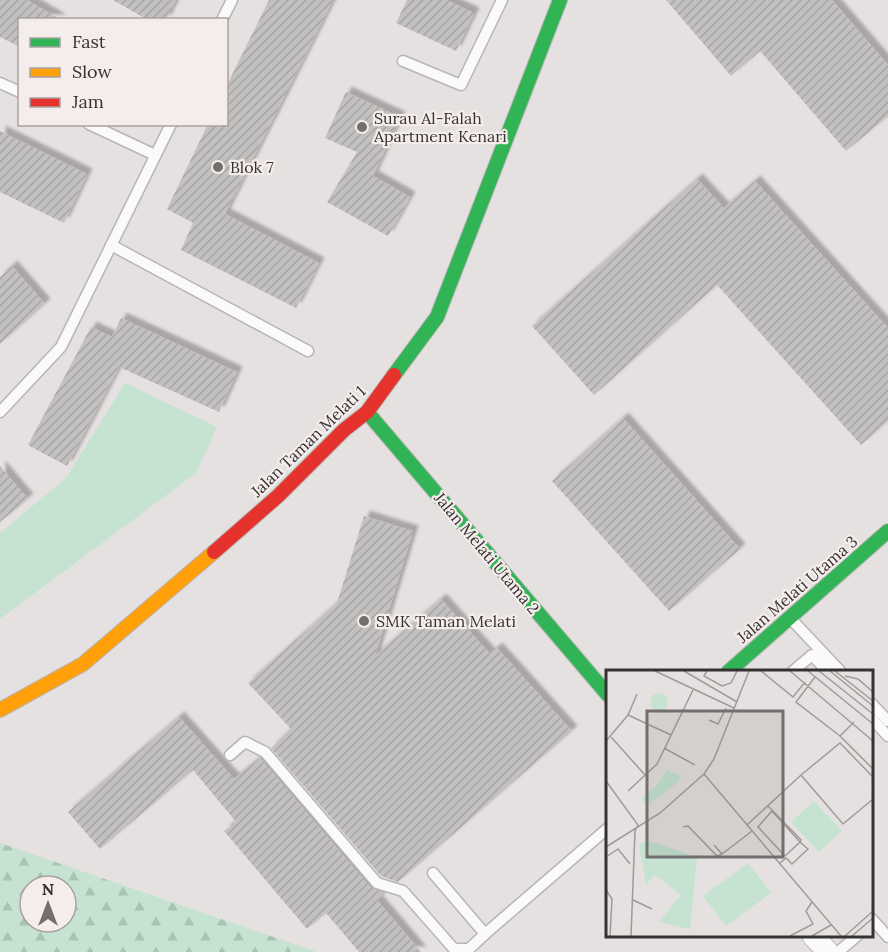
<svg xmlns="http://www.w3.org/2000/svg" width="888" height="952" viewBox="0 0 888 952" font-family="Lora,serif">
<style>
.forest{fill:url(#forest-firs);fill-rule:evenodd}
.green{fill:#c5e3d0}
.building{fill:url(#building-hatch);filter:url(#shadow)}
.lines{fill:none;stroke-linecap:round;stroke-linejoin:round}
.lane-casing{stroke:#b8b5b4;stroke-width:13}
.street-casing{stroke:#b8b5b4;stroke-width:23}
.fast-casing{stroke:#b8b5b4;stroke-width:16}
.slow-casing{stroke:#b8b5b4;stroke-width:16}
.jam-casing{stroke:#b8b5b4;stroke-width:16}
.lane{stroke:#fbfafa;stroke-width:10}
.street{stroke:#fbfafa;stroke-width:21}
.fast{stroke:#30b455;stroke-width:14}
.slow{stroke:#ff9f0a;stroke-width:14}
.jam{stroke:#e5322d;stroke-width:14}
.poi-dot{fill:#736f6e;stroke:#f5edeb;stroke-width:2}
.labels{text-anchor:middle;dominant-baseline:central;stroke-width:4.5;stroke-linejoin:round;paint-order:stroke}
.poi-label{font-size:16px;fill:#353231;stroke:#f5edeb;text-anchor:start}
.street-label{font-size:16px;fill:#353231;stroke:#f5edeb}
.inset-road{fill:none;stroke:#9f9b9a;stroke-width:1.5}
.view{fill:#736f6e;fill-opacity:0.15;stroke:#736f6e;stroke-width:3}
.inset-edge{fill:none;stroke:#353231;stroke-width:3}
</style>
<defs>
<pattern id="forest-firs" width="22" height="20" patternUnits="userSpaceOnUse" patternTransform="scale(1.5)"><rect width="22" height="20" fill="#c5e3d0"/><path d="M5 1l3.5 6h-7zM16 11l3.5 6h-7z" fill="#aac3b3"/></pattern>
<pattern id="building-hatch" width="6" height="6" patternUnits="userSpaceOnUse" patternTransform="scale(1.5)"><rect width="6" height="6" fill="#c3c1c0"/><path d="M-1 1l2-2M0 6l6-6M5 7l2-2" fill="none" stroke="#a8a6a5"/></pattern>
<filter id="shadow"><feDropShadow dx="5.5" dy="-5.5" stdDeviation="1.5" flood-color="#0004"/></filter>
</defs>
<rect width="100%" height="100%" fill="#e5e1e0"/>
<path class="forest" d="M0 843 317 952H0ZM30 886H66V922H30Z"/>
<polygon class="green" points="125,383 217,427 196,473 0,619 0,533 66,478"/>
<g class="building">
<polygon points="0,0 27,0 61,20 20,20 20,47 0,37"/>
<polygon points="113,0 176,0 166,20 148,20"/>
<polygon points="269,0 333,0 225,214 319,263 296,308 181,250 193,223 167,209 208,124 226,124 226,87"/>
<polygon points="407,0 446,0 474,13 456,51 396,23"/>
<polygon points="666,0 832,0 888,65 888,116 846,151 760,51 731,76"/>
<polygon points="346,92 400,117 373,176 410,197 388,236 327,202 357,152 325,138"/>
<polygon points="0,131 87,174 64,223 0,192"/>
<polygon points="697,179 724,208 755,181 888,328 888,421 861,445 717,285 594,395 532,326"/>
<polygon points="12,266 45,304 0,344 0,277"/>
<polygon points="121,318 237,372 219,412 119,367 67,466 28,445 91,327 112,337"/>
<polygon points="623,418 740,549 669,611 552,481"/>
<polygon points="0,466 28,499 0,522"/>
<polygon points="364,516 413,531 375,656 441,599 490,654 497,648 572,731 398,882 381,876 271,748 291,729 248,683 337,603"/>
<polygon points="179,717 234,779 260,758 371,888 385,893 377,900 421,952 359,952 326,913 307,929 224,831 236,822 193,770 100,849 68,812"/>
</g>
<g class="lines">
<defs>
<g id="lane">
<polyline points="222,20 232,0"/>
<polyline points="403,61 461,85 502,0"/>
<polyline points="0,83 20,92"/>
<polyline points="89,124 155,155"/>
<polyline points="111,245 308,351"/>
<polyline points="0,412 61,347 171,124"/>
<polyline points="792,620 841,672"/>
<polyline points="792,672 812,655 828,672"/>
<polyline points="872,704 888,721"/>
<polyline points="872,719 888,736"/>
<polyline points="230,755 245,742 265,752 377,883 403,891 454,949 469,949 485,934"/>
<polyline points="433,873 485,934 608,828"/>
<polyline points="872,919 888,937"/>
<polyline points="838,952 857,936"/>
</g>
<polyline id="street" points="813,936 828,952"/>
<g id="fast">
<polyline points="394,375 437,317 560,0"/>
<polyline points="367,412 608,695"/>
<polyline points="728,672 888,531"/>
</g>
<polyline id="slow" points="0,710 83,664 214,552"/>
<polyline id="jam" points="214,552 278,496 344,430 367,412 394,375"/>
</defs>
<use href="#lane" class="lane-casing"/>
<use href="#street" class="street-casing"/>
<use href="#fast" class="fast-casing"/>
<use href="#slow" class="slow-casing"/>
<use href="#jam" class="jam-casing"/>
<use href="#lane" class="lane"/>
<use href="#street" class="street"/>
<use href="#fast" class="fast"/>
<use href="#slow" class="slow"/>
<use href="#jam" class="jam"/>
</g>
<g class="poi-dot">
<circle cx="362" cy="127" r="6"/>
<circle cx="218" cy="167" r="6"/>
<circle cx="364" cy="621" r="6"/>
</g>
<g class="labels">
<g class="poi-label">
<text x="374" y="118">Surau Al-Falah<tspan x="374" dy="18">Apartment Kenari</tspan></text>
<text x="230" y="167">Blok 7</text>
<text x="376" y="621">SMK Taman Melati</text>
</g>
<g class="street-label">
<text transform="translate(308 441) rotate(-44)">Jalan Taman Melati 1</text>
<text transform="translate(487 553) rotate(50)">Jalan Melati Utama 2</text>
<text transform="translate(797 589) rotate(-41)">Jalan Melati Utama 3</text>
</g>
</g>
<g transform="translate(606 670)">
<rect width="267" height="267" fill="#e5e1e0"/>
<path d="M41 170 91 187 84 259 53 252 75 225 49 205 40 214 33 175Z" fill="#c5e3d0"/>
<path d="M44 32a9 9 0 1 1 18 0a9 9 0 1 1-18 0ZM61 100 75 106 71 113 41 136 35 128 52 114ZM208 131 236 161 213 182 185 152ZM142 193 165 223 120 256 97 226Z" fill="#c5e3d0"/>
<path class="inset-road" d="M49 1 128 38M78 1 131 32M101 1 98 6 116 16 125 13 131 1M155 1 187 27 199 12M184 1 267 71M202 1 267 54M213 1 267 44M224 1 267 36M229 1 267 31M239 6 252 9 267 22M209 7 190 32 234 66 267 99M22 45 65 65M103 50 112 54 120 38M234 66 248 52M5 67 40 106M0 71 22 45 31 24M58 78 89 95M98 104 235 266M267 107 234 73 195 105 237 154 267 129M0 111 32 155 29 161 25 266M22 121 51 94 87 20M162 136 195 170 194 172 179 186 152 157 166 141 194 172 202 179 186 194 180 188 174 193M141 155 195 105M77 157 82 156 111 186 116 184M108 175 116 184 146 161M0 177 54 143 98 104 108 89 143 1M0 187 12 179 24 194M0 220 6 229 4 266M27 230 46 239M184 266 207 254 200 241 206 232M206 266 225 255M239 266 267 241M246 266 267 248"/>
<path class="view" d="M41 41H177V187H41Z"/>
<rect width="267" height="267" class="inset-edge"/>
</g>
<rect x="18" y="18" width="210" height="108" fill="#f5edeb" stroke="#a8a2a1" stroke-width="1.5"/>
<rect x="30" y="38" width="30" height="9" fill="#30b455" stroke="#a8a2a1" stroke-width="1.5"/>
<text x="72" y="48" font-size="18" fill="#353231">Fast</text>
<rect x="30" y="68" width="30" height="9" fill="#ff9f0a" stroke="#a8a2a1" stroke-width="1.5"/>
<text x="72" y="78" font-size="18" fill="#353231">Slow</text>
<rect x="30" y="98" width="30" height="9" fill="#e5322d" stroke="#a8a2a1" stroke-width="1.5"/>
<text x="72" y="108" font-size="18" fill="#353231">Jam</text>
<g transform="translate(48 904)"><circle r="28" fill="#f5edeb" stroke="#a8a2a1" stroke-width="1.5"/>
<path d="M0-4.5L10 22L0 15L-10 22Z" fill="#736f6e"/>
<text y="-9" font-size="16" font-weight="bold" text-anchor="middle" fill="#353231">N</text>
</g>
</svg>
